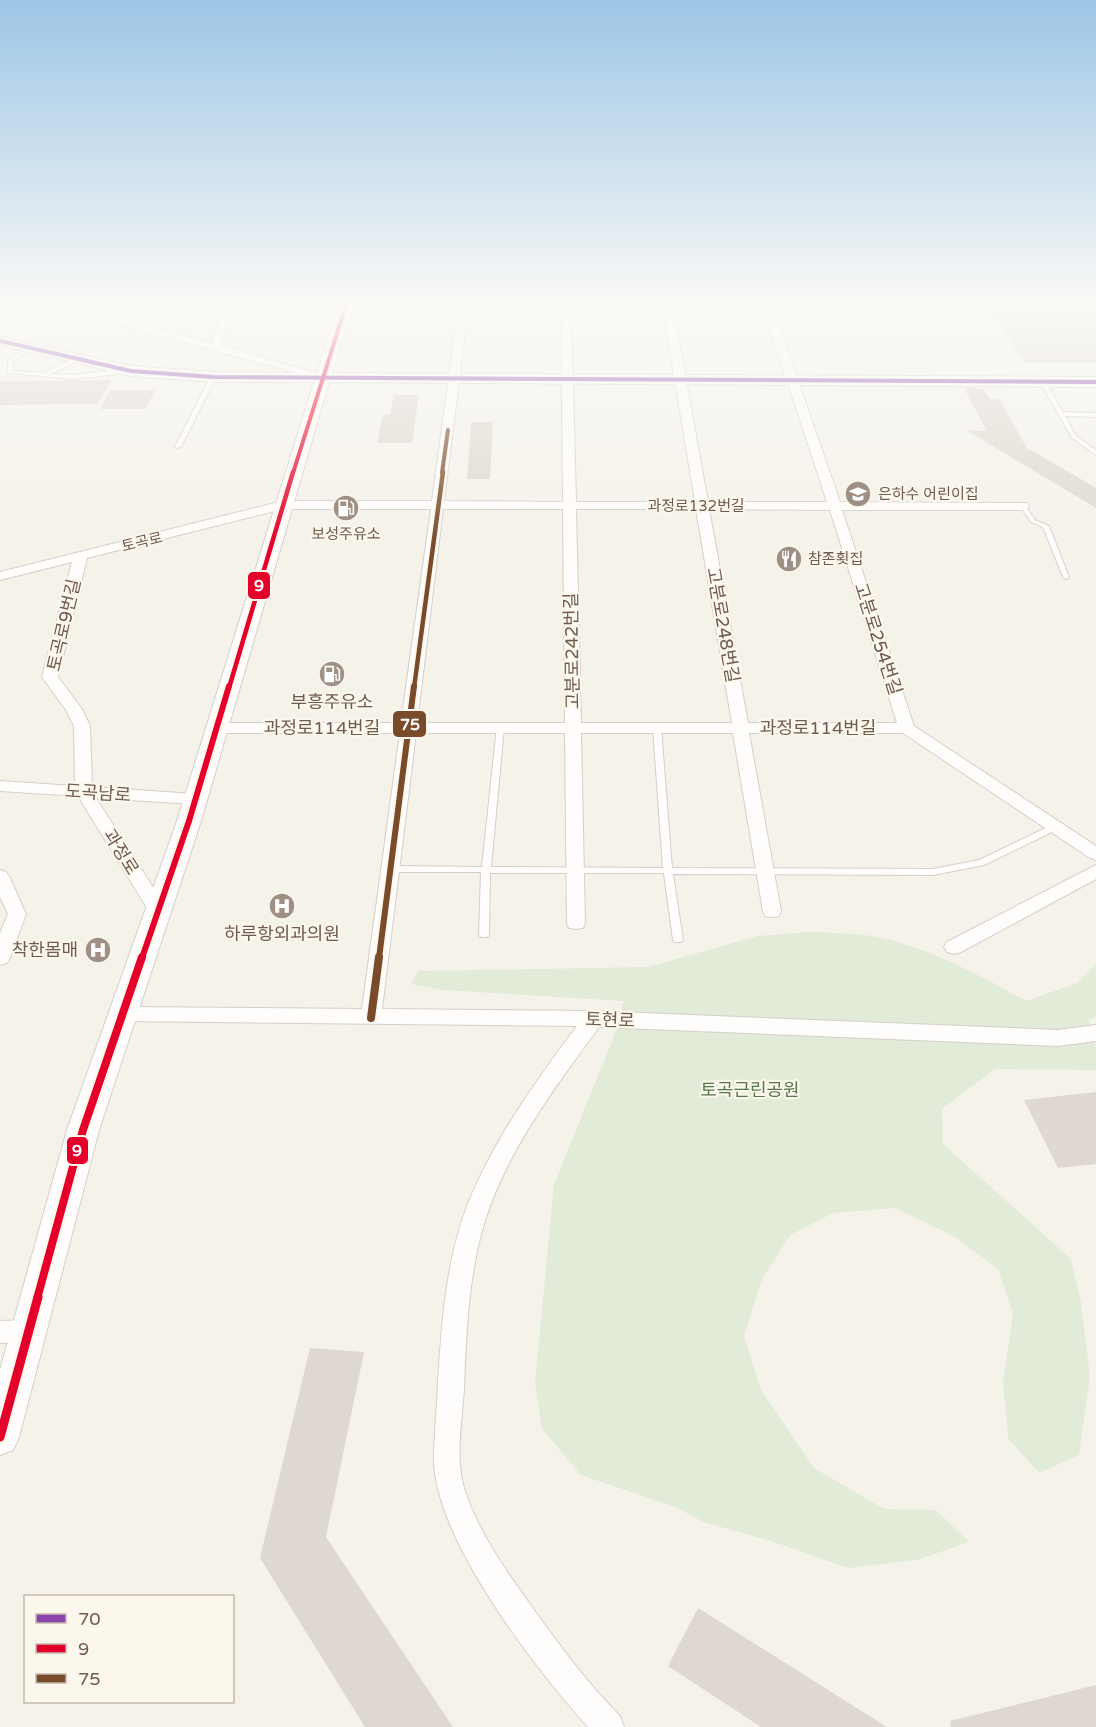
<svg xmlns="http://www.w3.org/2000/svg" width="1096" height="1727" viewBox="0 0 1096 1727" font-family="'Varela Round','Noto Sans KR',sans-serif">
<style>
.green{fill:#e2ebd7}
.building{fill:#ded8d0}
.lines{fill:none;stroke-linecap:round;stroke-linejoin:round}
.service-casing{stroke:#d4cfc9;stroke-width:2}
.minor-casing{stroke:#d4cfc9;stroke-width:2}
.secondary-casing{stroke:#d4cfc9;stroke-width:2}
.service{fill:#fefdfc;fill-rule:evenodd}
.minor{fill:#fefdfc;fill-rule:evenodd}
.secondary{fill:#fefdfc;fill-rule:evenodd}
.bus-1-casing{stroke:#fcf7ec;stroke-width:7}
.bus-2-far4-casing{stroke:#fcf7ec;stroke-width:7}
.bus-2-far3-casing{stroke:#fcf7ec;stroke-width:8}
.bus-2-far2-casing{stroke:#fcf7ec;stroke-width:10}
.bus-2-far1-casing{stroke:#fcf7ec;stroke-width:12}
.bus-2-casing{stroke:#fcf7ec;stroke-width:14}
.bus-3-far3-casing{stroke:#fcf7ec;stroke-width:7}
.bus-3-far2-casing{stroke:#fcf7ec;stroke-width:8}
.bus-3-far1-casing{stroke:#fcf7ec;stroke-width:10}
.bus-3-casing{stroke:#fcf7ec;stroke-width:12}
.bus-1{stroke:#8e44ad;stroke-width:4}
.bus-2-far4{stroke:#e4002b;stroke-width:4}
.bus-2-far3{stroke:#e4002b;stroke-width:4.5}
.bus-2-far2{stroke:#e4002b;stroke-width:6}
.bus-2-far1{stroke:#e4002b;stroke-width:8}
.bus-2{stroke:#e4002b;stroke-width:9}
.bus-3-far3{stroke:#7a4b2a;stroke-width:4}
.bus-3-far2{stroke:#7a4b2a;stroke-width:4.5}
.bus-3-far1{stroke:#7a4b2a;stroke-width:6}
.bus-3{stroke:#7a4b2a;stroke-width:8}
.labels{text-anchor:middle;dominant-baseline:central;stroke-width:4.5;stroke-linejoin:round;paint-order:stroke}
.far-poi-label{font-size:15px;fill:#6f5b4f;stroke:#fcf7ec;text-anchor:start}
.far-street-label{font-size:15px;fill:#6f5b4f;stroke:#fcf7ec}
.street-label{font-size:18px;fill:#6f5b4f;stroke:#fcf7ec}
.poi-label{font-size:18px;fill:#6f5b4f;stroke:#fcf7ec}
.park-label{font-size:18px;fill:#57794c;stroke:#fcf7ec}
.line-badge{stroke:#fcf7ec;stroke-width:2}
.badge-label{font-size:16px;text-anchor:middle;font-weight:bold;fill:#fff}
</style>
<rect width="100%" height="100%" fill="#f5f2ea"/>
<path class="green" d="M809 932C827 933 846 933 864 935 914 940 982 976 1026 1001L1077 983 1096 964V1016L1089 1020 1096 1048V1070L995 1069 942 1109 943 1144 1071 1259 1081 1303 1090 1376 1079 1455 1039 1473 1008 1438 1003 1381 1013 1314 998 1269 955 1237 896 1208 833 1213 790 1235 762 1279 744 1336 761 1390 814 1468 884 1509 936 1510 969 1542 917 1560 848 1568 771 1541 703 1522 678 1508 581 1475 542 1429 535 1383 554 1184 611 1044 624 1001 444 990 411 984 418 971 648 967 758 936Z"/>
<g class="building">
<polygon points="985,302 1096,302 1096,363 1025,363"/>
<polygon points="111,380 98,404 0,405 0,381"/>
<polygon points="964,388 984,389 990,399 999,399 1027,448 1096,488 1096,508 966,430 987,431"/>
<polygon points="110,390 155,390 146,409 100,409"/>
<polygon points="394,395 419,395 412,443 377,443 383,415 390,415"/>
<polygon points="471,422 493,422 490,479 467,479"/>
<polygon points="1096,1092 1096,1164 1058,1168 1024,1100"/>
<polygon points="310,1348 364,1352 326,1537 453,1727 365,1727 260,1558"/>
<polygon points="698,1608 887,1727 761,1727 668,1666"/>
<polygon points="1096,1685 1096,1727 951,1727 950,1721"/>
</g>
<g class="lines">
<defs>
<g id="service">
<polygon points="30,346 33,348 32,349 13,362 13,371 43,373 78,357 80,358 80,360 50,374 74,375 125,369 128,371 125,373 74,379 8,373 8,360"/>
<polygon points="213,375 216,377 181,447 176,448 175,447 210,377"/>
<polygon points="1041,381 1045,381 1063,412 1096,413 1096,417 1065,416 1076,436 1096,450 1096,455 1072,438 1040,382"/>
<polygon points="1021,505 1025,505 1035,520 1049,526 1069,577 1068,578 1066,579 1063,577 1043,527 1031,522 1020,506"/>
<polygon points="497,726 500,726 504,728 491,867 663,868 653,728 657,726 661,728 672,868 933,869 979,860 1052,825 1058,825 1059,827 1058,829 984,865 933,875 673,874 683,940 681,942 675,942 673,940 664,873 490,873 489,935 487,937 481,937 479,935 481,872 390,872 385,869 390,866 482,867"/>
</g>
<g id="minor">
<polygon points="0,302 60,302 211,343 228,302 238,302 220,345 329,377 324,380 320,379 61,309 0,308"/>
<path d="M459 302H469L444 501 563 502 561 302H571L576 502H695L662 302H672L708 502H827L761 302H771L840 502 1027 503 1029 506 1027 509 1023 510H842L914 726 1096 846V860L1090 858 903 733H749L781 911 779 916 772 917 765 916 763 911 733 733H581L585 923 583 928 576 929 569 928 567 923 565 733H416L382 1009 594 1011 1058 1030 1096 1025V1041L1058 1046 599 1027C554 1089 503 1155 482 1231 468 1282 466 1336 464 1389 462 1421 455 1457 464 1488 479 1535 509 1575 537 1614 563 1650 589 1685 620 1716L624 1727H588C535 1668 439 1544 434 1464 434 1436 437 1409 438 1381 442 1321 446 1258 469 1201 495 1138 536 1081 577 1026L123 1021 116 1019 113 1014 116 1009 123 1007 362 1009 400 733H216L208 728 216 723H401L431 509H283L87 558 58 677 82 709 90 726 92 787 195 794 201 795 204 799 201 803 195 804 96 798 168 911 166 916 159 917 152 916 78 796 0 791V781L75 786 74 726 66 710 42 677 72 562 0 580V572L283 501H432ZM443 509H563L565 723H417ZM576 509H696L732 723H581ZM709 509 830 510 897 723H748Z"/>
<polygon points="1096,865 1096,879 961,952 954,954 947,952 944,947 947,942"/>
<polygon points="0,870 6,872 9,876 26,914 10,958 7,963 0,965 0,933 8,914 0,897"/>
<polygon points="28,1320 37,1323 40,1331 37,1339 28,1342 0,1343 0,1321"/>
</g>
<polygon id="secondary" points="340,302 354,302 332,373 1096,377 1096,387 329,382 201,821 99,1130 19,1437 13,1450 0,1455 0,1370 67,1130 177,821 314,382 213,382 131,376 0,345 0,337 131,366 213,372 317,373"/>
</defs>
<use href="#service" class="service-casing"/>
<use href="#minor" class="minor-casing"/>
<use href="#secondary" class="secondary-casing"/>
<use href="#service" class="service"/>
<use href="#minor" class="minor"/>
<use href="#secondary" class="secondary"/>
<defs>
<polyline id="bus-1" points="0,341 131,371 213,377 1096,382"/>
<polyline id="bus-2-far4" points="293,473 347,302"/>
<polyline id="bus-2-far3" points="229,688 293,472"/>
<polyline id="bus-2-far2" points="142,958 189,821 229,686"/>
<polyline id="bus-2-far1" points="37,1299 83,1130 142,957"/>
<polyline id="bus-2" points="0,1437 38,1297"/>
<polyline id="bus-3-far3" points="442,473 448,430"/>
<polyline id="bus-3-far2" points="414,688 443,472"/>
<polyline id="bus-3-far1" points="379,958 414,686"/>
<polyline id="bus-3" points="371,1018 379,957"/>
</defs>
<use href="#bus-1" class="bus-1-casing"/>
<use href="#bus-2-far4" class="bus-2-far4-casing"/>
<use href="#bus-2-far3" class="bus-2-far3-casing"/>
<use href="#bus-2-far2" class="bus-2-far2-casing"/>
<use href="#bus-2-far1" class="bus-2-far1-casing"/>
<use href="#bus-2" class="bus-2-casing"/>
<use href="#bus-3-far3" class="bus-3-far3-casing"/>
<use href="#bus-3-far2" class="bus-3-far2-casing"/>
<use href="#bus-3-far1" class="bus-3-far1-casing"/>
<use href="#bus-3" class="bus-3-casing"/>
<use href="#bus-1" class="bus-1"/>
<use href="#bus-2-far4" class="bus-2-far4"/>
<use href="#bus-2-far3" class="bus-2-far3"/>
<use href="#bus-2-far2" class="bus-2-far2"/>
<use href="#bus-2-far1" class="bus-2-far1"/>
<use href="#bus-2" class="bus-2"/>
<use href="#bus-3-far3" class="bus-3-far3"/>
<use href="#bus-3-far2" class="bus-3-far2"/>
<use href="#bus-3-far1" class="bus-3-far1"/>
<use href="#bus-3" class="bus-3"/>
</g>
<linearGradient id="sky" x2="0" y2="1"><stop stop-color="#9dc6e6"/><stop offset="0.56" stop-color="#faf9f6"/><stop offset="1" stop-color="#faf9f6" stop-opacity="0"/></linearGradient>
<rect width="1096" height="544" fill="url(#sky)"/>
<defs>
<symbol id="school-disc" viewBox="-11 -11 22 22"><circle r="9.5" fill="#9e9085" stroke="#fcf7ec"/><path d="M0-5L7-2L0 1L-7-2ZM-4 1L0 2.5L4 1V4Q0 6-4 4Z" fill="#fff"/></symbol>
<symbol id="fuel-disc" viewBox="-11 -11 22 22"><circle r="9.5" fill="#9e9085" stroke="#fcf7ec"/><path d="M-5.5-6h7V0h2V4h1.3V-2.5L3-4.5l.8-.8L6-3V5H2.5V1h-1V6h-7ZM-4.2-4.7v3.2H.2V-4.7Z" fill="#fff"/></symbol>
<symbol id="restaurant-disc" viewBox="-11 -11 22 22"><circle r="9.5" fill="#9e9085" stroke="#fcf7ec"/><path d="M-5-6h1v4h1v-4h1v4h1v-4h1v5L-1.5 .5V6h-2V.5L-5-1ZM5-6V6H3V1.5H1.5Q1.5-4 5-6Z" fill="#fff"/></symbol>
<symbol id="hospital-disc" viewBox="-11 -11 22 22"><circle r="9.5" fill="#9e9085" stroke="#fcf7ec"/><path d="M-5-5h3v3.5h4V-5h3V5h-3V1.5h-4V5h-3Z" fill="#fff"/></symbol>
</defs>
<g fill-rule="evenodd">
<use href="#school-disc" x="843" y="479" width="30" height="30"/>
<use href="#fuel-disc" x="331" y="493" width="30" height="30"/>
<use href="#restaurant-disc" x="774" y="544" width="30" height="30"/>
<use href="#fuel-disc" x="317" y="659" width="30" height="30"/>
<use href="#hospital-disc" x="267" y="891" width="30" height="30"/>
<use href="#hospital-disc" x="83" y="935" width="30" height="30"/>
</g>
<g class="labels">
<g class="far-poi-label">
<text x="878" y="494">은하수 어린이집</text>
<text x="346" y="534" text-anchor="middle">보성주유소</text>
<text x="808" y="559">참존횟집</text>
</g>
<g class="far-street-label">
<text x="696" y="506">과정로132번길</text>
<text transform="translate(142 542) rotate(-14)">토곡로</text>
</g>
<g class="street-label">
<text transform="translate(64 625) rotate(-77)">토곡로9번길</text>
<text transform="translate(723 625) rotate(80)">고분로248번길</text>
<text transform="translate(878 639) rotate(72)">고분로254번길</text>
<text transform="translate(572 651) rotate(-91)">고분로242번길</text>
<text x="322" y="728">과정로114번길</text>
<text x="818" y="728">과정로114번길</text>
<text transform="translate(98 793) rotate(4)">도곡남로</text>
<text transform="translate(121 852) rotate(58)">과정로</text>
<text transform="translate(610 1020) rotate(2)">토현로</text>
</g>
<g class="poi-label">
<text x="332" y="702">부흥주유소</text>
<text x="282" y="934">하루항외과의원</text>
<text x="78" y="950" text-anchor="end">착한몸매</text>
</g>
<g class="park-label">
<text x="750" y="1090">토곡근린공원</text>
</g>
</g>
<g class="line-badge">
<rect x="247" y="571" width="24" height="29" rx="6" fill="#e4002b"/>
<rect x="392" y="710" width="35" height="28" rx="6" fill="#7a4b2a"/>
<rect x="66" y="1136" width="23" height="29" rx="6" fill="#e4002b"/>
</g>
<g class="badge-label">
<text x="259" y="591">9</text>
<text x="410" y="730">75</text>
<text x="77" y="1156">9</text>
</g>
<rect x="24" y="1595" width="210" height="108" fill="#fcf7ec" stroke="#c4b9ad" stroke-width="1.5"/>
<rect x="36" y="1614" width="30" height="9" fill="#8e44ad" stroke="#c4b9ad" stroke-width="1.5"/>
<text x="78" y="1625" font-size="18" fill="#6f5b4f">70</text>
<rect x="36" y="1644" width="30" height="9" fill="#e4002b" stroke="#c4b9ad" stroke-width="1.5"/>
<text x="78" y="1655" font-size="18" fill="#6f5b4f">9</text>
<rect x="36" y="1674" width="30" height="9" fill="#7a4b2a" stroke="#c4b9ad" stroke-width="1.5"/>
<text x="78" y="1685" font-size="18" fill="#6f5b4f">75</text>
</svg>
